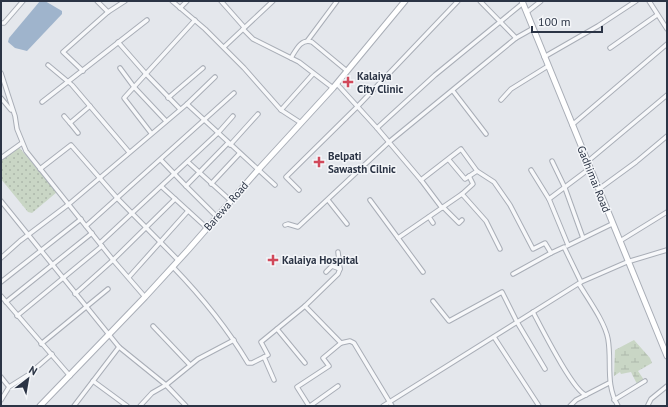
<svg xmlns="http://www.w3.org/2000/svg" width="668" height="407" viewBox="0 0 668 407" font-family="'PT Sans',sans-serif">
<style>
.grass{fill:url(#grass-dots)}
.wetland{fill:url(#wetland-marsh)}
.water{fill:#9fb4cc}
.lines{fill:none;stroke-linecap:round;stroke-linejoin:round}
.street-casing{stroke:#a9aeb7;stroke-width:5.5}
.secondary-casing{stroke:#a9aeb7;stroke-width:7}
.street{stroke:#f7f8fa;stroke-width:3.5}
.secondary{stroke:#fff;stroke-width:5}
.poi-dot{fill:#d1495b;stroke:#f4f6f9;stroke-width:1.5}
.labels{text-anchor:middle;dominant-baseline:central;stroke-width:3;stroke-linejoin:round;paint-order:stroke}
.poi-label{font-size:11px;font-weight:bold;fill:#2b3445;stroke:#f4f6f9;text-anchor:start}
.street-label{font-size:11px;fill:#2b3445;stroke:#f4f6f9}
</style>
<defs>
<pattern id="grass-dots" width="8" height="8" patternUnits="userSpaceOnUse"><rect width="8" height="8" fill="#c9d6c5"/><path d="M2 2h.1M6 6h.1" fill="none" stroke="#adb8ab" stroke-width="1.8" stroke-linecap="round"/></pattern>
<pattern id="wetland-marsh" width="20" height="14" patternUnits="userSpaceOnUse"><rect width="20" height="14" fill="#c9d6c5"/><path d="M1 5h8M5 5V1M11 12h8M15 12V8" fill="none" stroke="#adb8ab"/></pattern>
</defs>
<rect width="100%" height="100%" fill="#e4e7ec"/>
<polygon class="grass" points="18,146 57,192 32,213 28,212 1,179 1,160"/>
<polygon class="wetland" points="634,340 650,358 652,363 638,371 644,380 637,384 631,372 621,374 620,372 614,376 615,350"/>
<polygon class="water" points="40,1 45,1 62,11 62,14 27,51 15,48 8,42 9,38"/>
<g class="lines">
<defs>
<g id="street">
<polyline points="97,1 108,12"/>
<polyline points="172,1 205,29 244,68 281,110 301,123"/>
<polyline points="221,1 244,27"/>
<polyline points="480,1 516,38"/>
<polyline points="649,1 667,29"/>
<polyline points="180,8 187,1"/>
<polyline points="527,12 541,1"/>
<polyline points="1,23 4,23 23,1"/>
<polyline points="243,29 253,39 299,62 333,88"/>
<polyline points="308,40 337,1"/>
<polyline points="118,42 146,74 180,109"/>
<polyline points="224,47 273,1"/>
<polyline points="610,48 657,15"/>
<polyline points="544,57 598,26 636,1"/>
<path d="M291 58C296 50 301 38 312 42L347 71"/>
<polyline points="48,65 72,85 129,152"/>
<polyline points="120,68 134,87 124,98 151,133"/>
<polyline points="83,71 63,52 108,12 125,1"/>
<polyline points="1,73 15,116 17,129 26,151 113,260 145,297"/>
<polyline points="337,84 377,128 421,180 461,149 477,171"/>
<polyline points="453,91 486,134"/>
<polyline points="1,98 11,110"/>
<polyline points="168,98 203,68"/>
<polyline points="501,100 511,89 548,66"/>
<polyline points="42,102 147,20"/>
<polyline points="187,104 275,185"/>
<polyline points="281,110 313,74"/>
<polyline points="64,116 70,123"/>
<polyline points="166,121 134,87 195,20"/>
<polyline points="572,125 667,44"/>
<polyline points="377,128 435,75 523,3"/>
<polyline points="78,133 70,123 90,106"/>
<polyline points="230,145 258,114"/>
<polyline points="1,158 22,143"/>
<polyline points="161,160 186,186 228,143"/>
<polyline points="449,160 465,179 477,171 494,182 510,205 533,249 545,243 551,253 564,247 581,282"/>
<polyline points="552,161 565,188 583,238"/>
<polyline points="188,162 231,201"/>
<polyline points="587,162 667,95"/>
<polyline points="40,169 71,145 118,199 178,260"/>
<polyline points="531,170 549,199"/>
<polyline points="469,176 473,184 462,194 486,221 500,249"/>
<polyline points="421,180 442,208"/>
<polyline points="211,184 239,154"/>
<polyline points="186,186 217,217"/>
<polyline points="162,187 207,228"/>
<polyline points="599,189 636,162 667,136"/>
<polyline points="299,190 286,177 357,107 458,1"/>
<polyline points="328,200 347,224"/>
<polyline points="370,200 398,238"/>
<polyline points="1,201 119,347 166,385 186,406"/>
<polyline points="443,207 459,223 462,220"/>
<polyline points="429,217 433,223"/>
<polyline points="285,225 288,224 298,227 389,142 516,38 532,29"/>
<polyline points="86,226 234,93"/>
<polyline points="620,241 667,212"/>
<polyline points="100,243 218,133 233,116"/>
<polyline points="568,245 549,199 589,169"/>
<polyline points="567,246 612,224"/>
<polyline points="338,252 340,269 338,274 305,306 341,343 350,341 354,343 392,406"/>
<polyline points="1,258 20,241 69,204 187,104 215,77"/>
<path d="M173 267C201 296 227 328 248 363H252L268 355 261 342 305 306"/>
<polyline points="326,272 332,266 340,269"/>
<polyline points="423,272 398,238 462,194"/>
<polyline points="513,274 551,253"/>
<polyline points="129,277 188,211"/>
<polyline points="1,282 81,219"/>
<path d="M579 284C588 299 605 322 608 339 612 362 605 384 618 406"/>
<polyline points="75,294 113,260 175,199"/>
<polyline points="1,296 70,376"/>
<polyline points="433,301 449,321 502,292 517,322 545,369"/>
<polyline points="6,302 92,233"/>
<path d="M533 312C541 327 573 391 586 395"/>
<polyline points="17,316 102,246"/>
<polyline points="153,326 190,365"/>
<polyline points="277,329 305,363"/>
<polyline points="494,337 539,406"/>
<polyline points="41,344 108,289"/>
<polyline points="264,357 274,380"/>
<polyline points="1,377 9,387"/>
<polyline points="93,381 127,406"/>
<polyline points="1,400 9,387 28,375 52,354"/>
<polyline points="614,400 645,381"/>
<polyline points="648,405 651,399 667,386"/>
<polyline points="74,406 119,347"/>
<polyline points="140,406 152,393 166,385 198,359 234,340"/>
<polyline points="309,406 297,387 329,366 323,358 341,343"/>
<polyline points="310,406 338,386"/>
<polyline points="383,406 581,282 627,262 667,250"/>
<polyline points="570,406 576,400 609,383"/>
</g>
<g id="secondary">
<polyline points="522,1 667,356"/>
<polyline points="40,406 145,297 188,250 258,170 333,88 405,1"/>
</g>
</defs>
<use href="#street" class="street-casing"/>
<use href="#secondary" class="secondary-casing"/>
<use href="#street" class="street"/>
<use href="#secondary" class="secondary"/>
</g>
<g class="poi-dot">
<path d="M346 76h4v4h4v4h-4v4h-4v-4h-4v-4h4z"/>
<path d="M317 156h4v4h4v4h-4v4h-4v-4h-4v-4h4z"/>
<path d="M271 254h4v4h4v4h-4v4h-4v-4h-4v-4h4z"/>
</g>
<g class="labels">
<g class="poi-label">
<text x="357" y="76">Kalaiya<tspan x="357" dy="13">City Clinic</tspan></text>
<text x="328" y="156">Belpati<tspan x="328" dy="13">Sawasth Cilnic</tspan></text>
<text x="282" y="260">Kalaiya Hospital</text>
</g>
<g class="street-label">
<text transform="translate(594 179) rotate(68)">Gadhimai Road</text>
<text transform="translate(226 206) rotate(-49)">Barewa Road</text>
</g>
</g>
<rect width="668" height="407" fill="none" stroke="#2b3445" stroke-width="4"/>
<g transform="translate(28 379) rotate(31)" stroke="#f4f6f9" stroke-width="3" paint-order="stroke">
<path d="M0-3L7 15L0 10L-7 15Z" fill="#2b3445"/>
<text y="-6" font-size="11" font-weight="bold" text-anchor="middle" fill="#2b3445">N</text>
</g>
<path d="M532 26v6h70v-6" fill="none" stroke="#2b3445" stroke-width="2"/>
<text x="538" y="26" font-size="12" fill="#2b3445" stroke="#f4f6f9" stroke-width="3" paint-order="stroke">100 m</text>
</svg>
